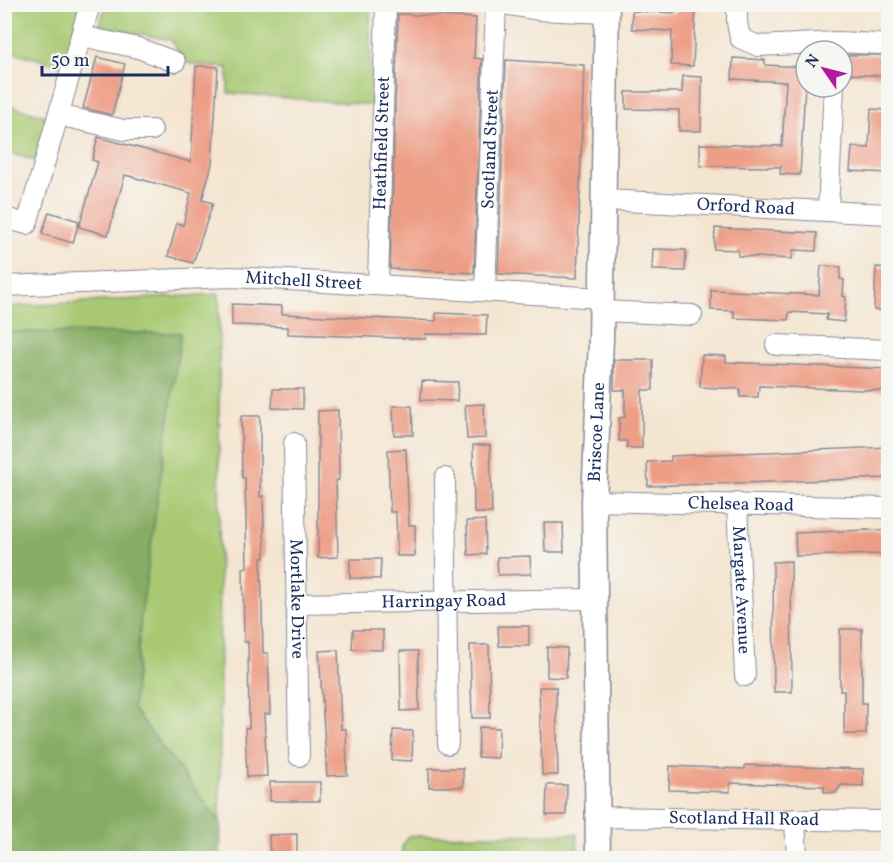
<svg xmlns="http://www.w3.org/2000/svg" width="893" height="863" viewBox="0 0 893 863" font-family="Vollkorn,serif">
<style>
.green{fill:#a8c972;stroke:#627c68;stroke-width:1.5}
.forest{fill:#86ad64;stroke:#506e61;stroke-width:1.5}
.building{fill:#ed9e86}
.lines{fill:none;stroke-linecap:round;stroke-linejoin:round}
.minor-casing{stroke:#888a97;stroke-width:22}
.tertiary-casing{stroke:#888a97;stroke-width:27}
.minor{stroke:#fff;stroke-width:20}
.tertiary{stroke:#fff;stroke-width:24}
.labels{text-anchor:middle;dominant-baseline:central;stroke-width:4.5;stroke-linejoin:round;paint-order:stroke}
.street-label{font-size:18px;fill:#1b2f5e;stroke:#f6f6f2}
</style>
<rect width="100%" height="100%" fill="#f6f6f2"/>
<filter id="ink" filterUnits="userSpaceOnUse"><feTurbulence type="fractalNoise" baseFrequency=".0167" numOctaves="2"/><feDisplacementMap in="SourceGraphic" scale="12" xChannelSelector="R" yChannelSelector="G"/><feConvolveMatrix kernelMatrix="1 2 1 2 8 2 1 2 1" color-interpolation-filters="sRGB"/></filter>
<filter id="wash" filterUnits="userSpaceOnUse"><feTurbulence type="fractalNoise" baseFrequency=".008" numOctaves="4" result="noise"/><feDisplacementMap in="SourceGraphic" scale="24" xChannelSelector="R" yChannelSelector="G"/><feGaussianBlur stdDeviation="1.35" result="paint"/><feColorMatrix in="noise" values="0 0 0 0 0 0 0 0 0 0 0 0 0 0 0 0 0 1.4 0 .05"/><feComposite in="paint" operator="in"/></filter>
<g filter="url(#wash)">
<rect width="100%" height="100%" fill="#f4e5d0"/>
<g class="green">
<polygon points="4,5 81,5 64,66 5,50"/>
<polygon points="106,5 370,5 371,105 228,93 228,68 186,63 171,40 99,26"/>
<polygon points="4,104 50,117 37,161 5,152"/>
<polygon points="219,294 220,858 5,858 5,307"/>
<polygon points="577,834 578,858 402,858 402,847 408,836"/>
</g>
<polygon class="forest" points="5,332 181,333 141,617 133,709 221,823 220,858 5,858"/>
<g id="blocks">
<g class="building">
<polygon points="676,4 696,4 693,66 671,65 672,31 632,29 632,11 675,13"/>
<polygon points="398,14 476,18 474,58 482,59 474,273 390,269"/>
<polygon points="848,55 888,55 888,76 847,74"/>
<polygon points="97,57 125,64 112,115 83,108"/>
<polygon points="733,58 765,60 765,65 806,67 800,175 780,174 781,167 700,166 700,144 782,146 786,82 732,79"/>
<polygon points="506,60 584,65 577,278 498,274"/>
<polygon points="196,66 218,67 212,164 202,200 213,203 193,263 168,256 177,223 183,225 191,193 125,175 108,235 79,227 98,162 92,160 98,137 191,162"/>
<polygon points="683,76 702,77 701,131 679,131 679,110 626,109 626,92 682,92"/>
<polygon points="871,109 888,110 888,173 850,171 852,147 869,148"/>
<polygon points="49,212 79,221 73,243 42,234"/>
<polygon points="715,228 817,233 816,251 793,250 792,259 738,256 738,250 714,249"/>
<polygon points="653,249 686,250 685,271 652,270"/>
<polygon points="821,266 841,267 840,279 844,280 843,296 846,297 844,322 826,320 827,314 789,312 788,320 734,318 734,311 711,310 711,290 819,295"/>
<polygon points="876,267 888,268 888,311 874,310"/>
<polygon points="232,304 282,306 282,314 436,321 436,313 487,315 486,335 426,334 426,339 288,334 288,327 232,325"/>
<polygon points="702,355 726,356 726,362 888,369 888,391 759,386 758,397 740,397 740,389 700,387"/>
<polygon points="614,360 653,360 653,390 642,390 642,448 627,448 627,441 619,441 619,418 625,417 625,390 614,390"/>
<polygon points="422,381 458,382 457,401 421,400"/>
<polygon points="273,389 303,389 303,409 272,408"/>
<polygon points="484,404 485,438 467,439 465,405"/>
<polygon points="393,406 412,406 413,435 394,435"/>
<polygon points="338,410 339,480 336,480 338,557 318,558 318,411"/>
<polygon points="241,416 260,416 260,497 263,496 265,558 261,558 263,653 268,653 270,714 264,714 267,776 247,777 245,728 249,728 248,642 244,642 243,568 247,567 245,478 242,478"/>
<polygon points="473,445 490,445 492,513 474,513"/>
<polygon points="888,447 888,478 648,486 647,462 671,461 671,456"/>
<polygon points="406,449 409,525 415,525 415,556 397,556 396,512 390,512 388,450"/>
<polygon points="485,520 486,554 468,555 467,521"/>
<polygon points="544,523 563,523 564,552 545,552"/>
<polygon points="866,530 888,531 888,554 796,556 795,533"/>
<polygon points="530,556 531,574 498,575 497,557"/>
<polygon points="350,559 381,559 380,579 350,578"/>
<polygon points="791,561 792,692 774,692 773,562"/>
<polygon points="498,626 529,626 529,646 499,646"/>
<polygon points="840,629 862,629 862,703 866,703 866,734 844,734 844,691 840,691"/>
<polygon points="353,630 383,630 383,650 352,649"/>
<polygon points="470,645 489,645 490,718 472,718"/>
<polygon points="547,647 567,648 566,678 547,677"/>
<polygon points="338,650 341,729 346,729 347,775 327,776 319,651"/>
<polygon points="400,651 418,651 419,710 401,711"/>
<polygon points="539,687 556,687 558,775 542,775"/>
<polygon points="479,727 499,728 498,758 478,757"/>
<polygon points="393,730 413,731 412,761 392,760"/>
<polygon points="745,765 863,769 863,786 841,785 836,793 824,792 824,786 730,783 730,792 669,790 670,766 745,769"/>
<rect x="429" y="768" width="34" height="19"/>
<rect x="270" y="782" width="50" height="19"/>
<polygon points="547,785 567,785 566,815 546,815"/>
<polygon points="297,834 297,855 270,856 269,835"/>
</g>
</g>
</g>
<g filter="url(#ink)">
<use href="#blocks" fill-opacity="0" stroke="#888a97" stroke-width="1.5"/>
<g class="lines">
<defs>
<g id="minor">
<polyline points="503,4 538,10 606,13"/>
<polyline points="737,4 737,22 740,38 758,46 836,42 836,51"/>
<polyline points="81,36 138,48 175,62"/>
<polyline points="836,42 879,44"/>
<polyline points="58,115 124,130 152,130"/>
<path id="s1" d="M604 200 888 214"/>
<polyline points="828,211 834,87"/>
<polyline points="4,218 27,224 90,4"/>
<path id="s2" d="M378 283 386 4"/>
<path id="s3" d="M4 286 232 277 603 298"/>
<path id="s4" d="M485 291 496 4"/>
<polyline points="601,311 692,315"/>
<polyline points="776,345 888,350"/>
<path id="s5" d="M294 443 299 756"/>
<polyline points="445,478 448,744"/>
<path id="s6" d="M594 501 888 508"/>
<path id="s7" d="M737 503 745 676"/>
<path id="s8" d="M296 604 593 599"/>
<path id="s9" d="M598 817 888 821"/>
<polyline points="795,819 797,858"/>
</g>
<g id="tertiary">
<path id="s10" d="M598 858 594 501 601 339 607 4"/>
</g>
</defs>
<use href="#minor" class="minor-casing"/>
<use href="#tertiary" class="tertiary-casing"/>
<use href="#minor" class="minor"/>
<use href="#tertiary" class="tertiary"/>
</g>
</g>
<g class="labels">
<g class="street-label">
<text stroke="none"><textPath href="#s2" startOffset="140">Heathfield Street</textPath></text>
<text stroke="none"><textPath href="#s4" startOffset="142">Scotland Street</textPath></text>
<text stroke="none"><textPath href="#s1" startOffset="142">Orford Road</textPath></text>
<text stroke="none"><textPath href="#s3" startOffset="300">Mitchell Street</textPath></text>
<text stroke="none"><textPath href="#s10" startOffset="426">Briscoe Lane</textPath></text>
<text stroke="none"><textPath href="#s6" startOffset="147">Chelsea Road</textPath></text>
<text stroke="none"><textPath href="#s7" startOffset="87">Margate Avenue</textPath></text>
<text stroke="none"><textPath href="#s5" startOffset="156">Mortlake Drive</textPath></text>
<text stroke="none"><textPath href="#s8" startOffset="148">Harringay Road</textPath></text>
<text stroke="none"><textPath href="#s9" startOffset="146">Scotland Hall Road</textPath></text>
</g>
</g>
<rect width="893" height="863" fill="none" stroke="#f6f6f2" stroke-width="24"/>
<g transform="translate(824 69) rotate(305)"><circle r="28" fill="#f6f6f2" stroke="#9ea6b7" stroke-width="1.5"/>
<path d="M0-4.5L10 22L0 15L-10 22Z" fill="#b5179e"/>
<text y="-9" font-size="16" font-weight="bold" text-anchor="middle" fill="#1b2f5e">N</text>
</g>
<path d="M42 66v9h126v-9" fill="none" stroke="#1b2f5e" stroke-width="3"/>
<text x="51" y="66" font-size="18" fill="#1b2f5e" stroke="#f6f6f2" stroke-width="4.5" paint-order="stroke">50 m</text>
</svg>
